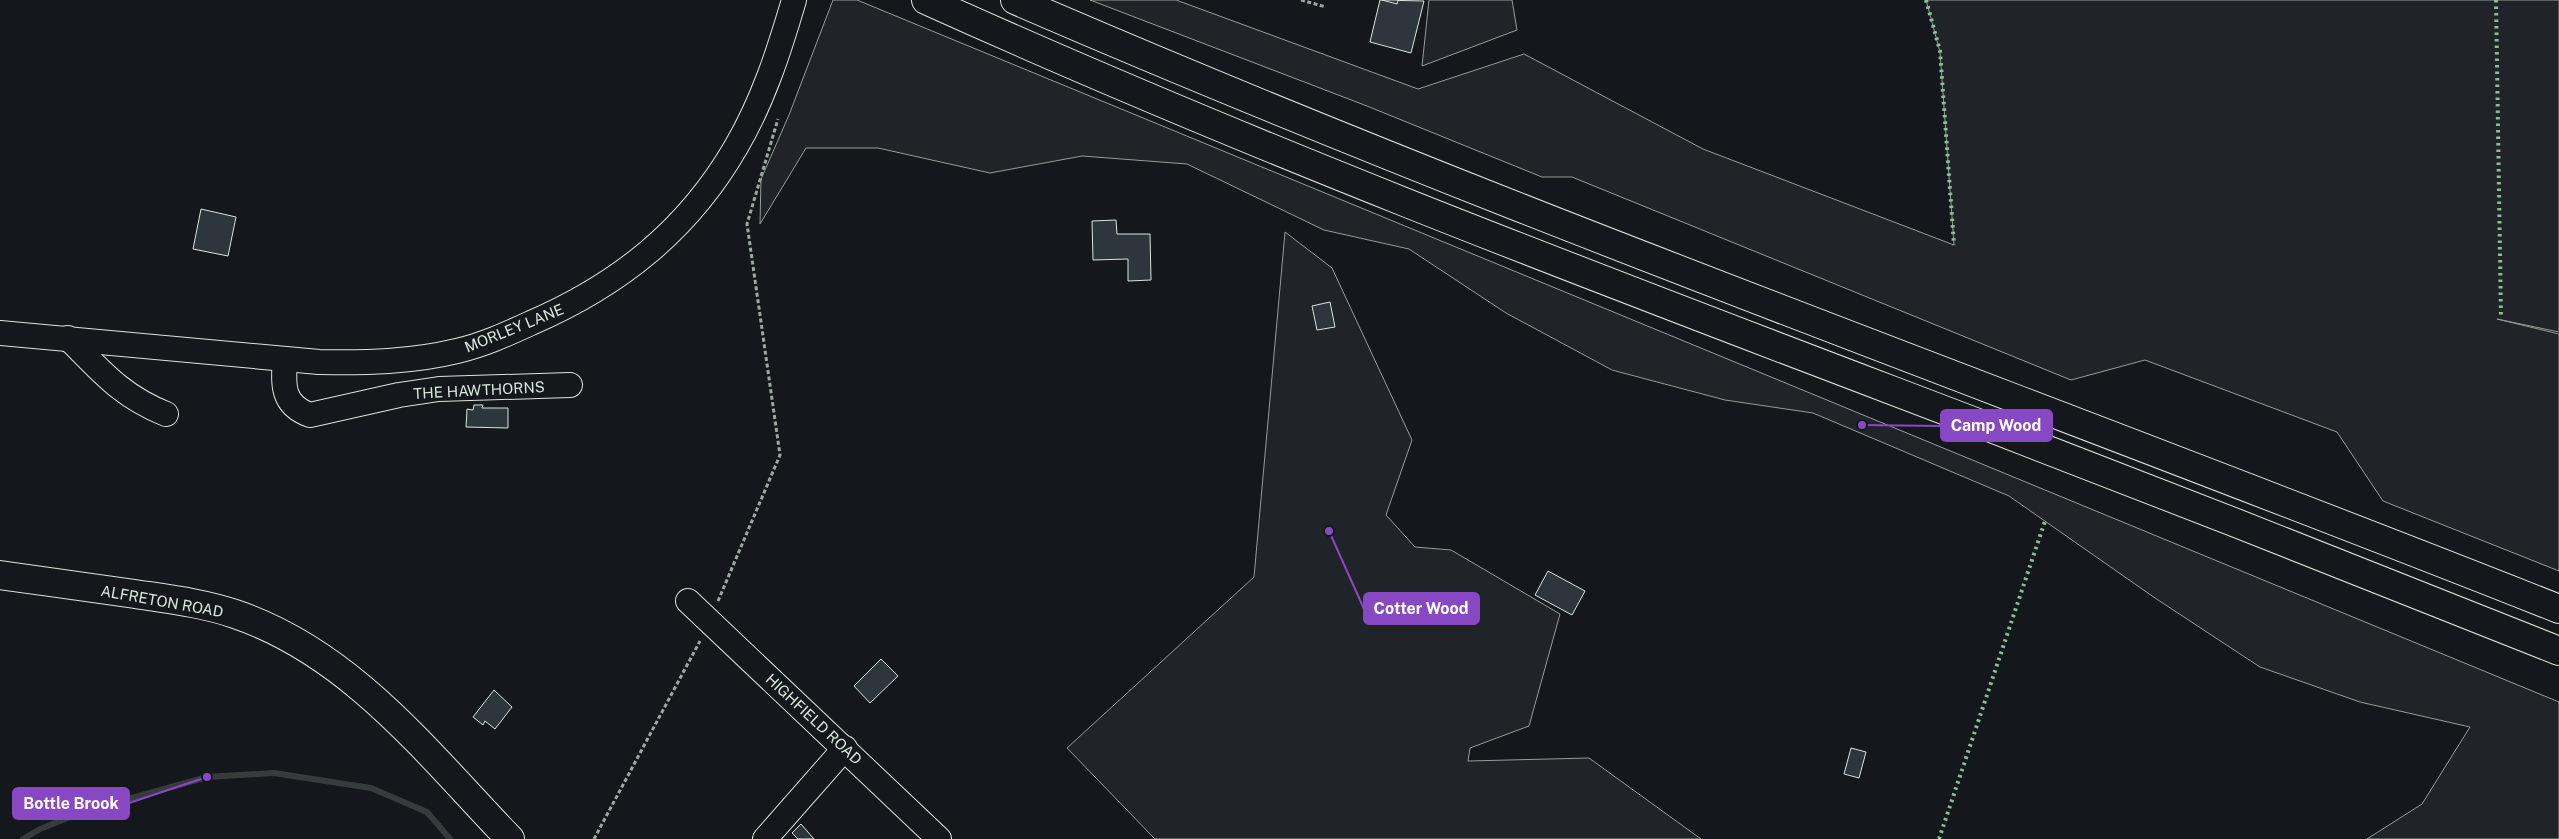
<svg xmlns="http://www.w3.org/2000/svg" width="2559" height="839" viewBox="0 0 2559 839" font-family="'Public Sans',sans-serif">
<style>
.green{fill:#202428;stroke:#939e99}
.lines{fill:none;stroke-linecap:round;stroke-linejoin:round}
.stream{stroke:#363b3e;stroke-width:6}
.building{fill:#2c363c;stroke:#d8e6dc}
.minor-casing{stroke:#d8e6dc;stroke-width:26}
.major-casing{stroke:#d8e6dc;stroke-width:30}
.highway-casing{stroke:#d8e6dc;stroke-width:30}
.path{stroke:#9da8a2;stroke-width:3;stroke-dasharray:4 2.5;stroke-linecap:butt}
.minor{stroke:#14181c;stroke-width:24}
.major{stroke:#14181c;stroke-width:28}
.highway{stroke:#14181c;stroke-width:28}
.hedge{stroke:#8ac095;stroke-width:4;stroke-dasharray:2.5 4;stroke-linecap:butt}
.labels{text-anchor:middle;dominant-baseline:central;stroke-width:4;stroke-linejoin:round;paint-order:stroke}
.street-label{font-size:15px;fill:#d8e6dc;stroke:#14181c}
.leader{fill:none;stroke:#8948c3;stroke-width:2}
.callout-dot{fill:#8948c3;stroke:#14181c;stroke-width:2}
.callout{fill:#8948c3;stroke:#8948c3;stroke-width:2}
.callout-label{font-size:16px;text-anchor:middle;font-weight:bold;fill:#fff}
</style>
<rect width="100%" height="100%" fill="#14181c"/>
<g class="green">
<polygon points="833,0 857,0 2559,702 2559,839 2367,839 2422,804 2470,727 2360,702 2260,667 2155,598 2009,496 1813,413 1725,400 1612,370 1506,313 1409,249 1324,230 1187,164 1082,156 990,173 878,148 806,148 760,224 761,179 789,115"/>
<polygon points="1090,0 1176,0 1418,89 1524,54 1703,149 1954,245 1940,52 1926,0 2559,0 2559,332 2497,319 2559,334 2559,571 2383,501 2337,432 2145,360 2071,380 1572,177 1542,177 1367,106"/>
<polygon points="1429,0 1512,0 1517,30 1422,66"/>
<polygon points="1285,232 1332,268 1412,440 1386,515 1415,547 1451,550 1560,614 1529,726 1470,748 1468,761 1589,758 1701,839 1155,839 1067,748 1254,577"/>
</g>
<g class="lines">
<polyline class="stream" points="23,839 40,829 85,811 207,777 274,773 371,788 427,812 450,839"/>
</g>
<g class="building">
<polygon points="1380,0 1424,1 1411,53 1370,42"/>
<polygon points="1382,0 1398,0 1397,4"/>
<polygon points="201,209 236,217 228,256 193,249"/>
<polygon points="1116,220 1117,234 1150,234 1151,280 1128,281 1128,259 1093,260 1092,221"/>
<polygon points="1330,302 1335,327 1317,330 1312,306"/>
<polygon points="474,405 483,405 482,408 508,408 508,428 466,427 467,409 473,410"/>
<polygon points="1548,571 1585,591 1572,615 1535,595"/>
<polygon points="881,659 898,676 870,703 854,686"/>
<polygon points="494,690 512,707 495,729 485,721 483,725 473,717"/>
<polygon points="1851,748 1866,752 1859,778 1844,774"/>
<polygon points="801,824 814,839 798,839 792,833"/>
</g>
<g class="lines">
<defs>
<g id="minor">
<path d="M0 333 319 362C366 363 411 362 457 351 483 345 507 334 531 323 619 285 688 230 736 147 763 101 779 51 794 0"/>
<path d="M68 338C101 371 121 396 166 414"/>
<path d="M285 359C283 385 282 405 310 415L399 395 439 389 570 385"/>
<polyline points="688,601 939,839"/>
<polyline points="765,839 845,748"/>
</g>
<path id="major" d="M0 575C45 581 90 588 135 594 168 599 203 603 235 614 351 653 428 754 510 839"/>
<g id="highway">
<path d="M926 0C1275 158 1634 292 1991 428 2181 501 2370 575 2559 651"/>
<path d="M1015 0C1523 220 2045 405 2559 609"/>
</g>
</defs>
<use href="#minor" class="minor-casing"/>
<use href="#major" class="major-casing"/>
<use href="#highway" class="highway-casing"/>
<g class="path">
<polyline points="1301,0 1326,7"/>
<polyline points="718,601 780,455 747,224 778,119"/>
<polyline points="594,839 700,641"/>
</g>
<use href="#minor" class="minor"/>
<use href="#major" class="major"/>
<use href="#highway" class="highway"/>
<g class="hedge">
<polyline points="1926,0 1940,51 1954,245"/>
<polyline points="2496,0 2501,318"/>
<polyline points="1939,839 2045,521"/>
</g>
</g>
<g class="labels">
<g class="street-label">
<text transform="translate(514 328) rotate(-22)">MORLEY LANE</text>
<text transform="translate(479 390) rotate(-3)">THE HAWTHORNS</text>
<text transform="translate(162 601) rotate(10)">ALFRETON ROAD</text>
<text transform="translate(814 719) rotate(43)">HIGHFIELD ROAD</text>
</g>
</g>
<path class="leader" d="M1862 425L1941 426M1329 531L1364 609M207 777L129 803"/>
<g class="callout-dot">
<circle cx="1862" cy="425" r="5"/>
<circle cx="1329" cy="531" r="5"/>
<circle cx="207" cy="777" r="5"/>
</g>
<g class="callout">
<rect x="1941" y="410" width="111" height="31" rx="5"/>
<rect x="1364" y="593" width="115" height="31" rx="5"/>
<rect x="13" y="788" width="116" height="31" rx="5"/>
</g>
<g class="callout-label">
<text x="1996" y="431">Camp Wood</text>
<text x="1421" y="614">Cotter Wood</text>
<text x="71" y="809">Bottle Brook</text>
</g>
</svg>
